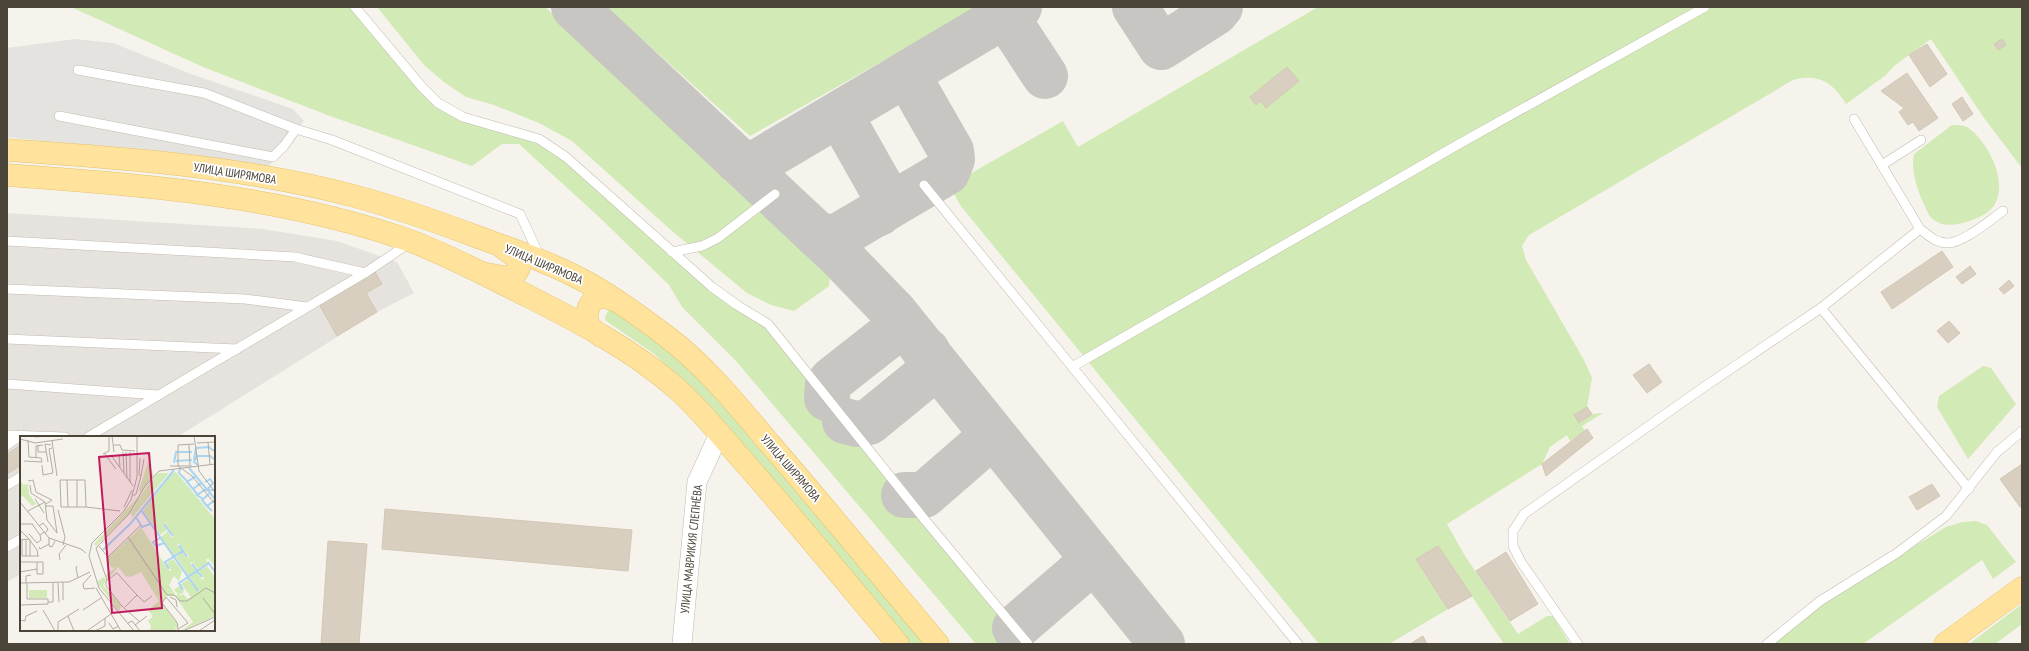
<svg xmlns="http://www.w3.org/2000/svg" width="2029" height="651" viewBox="0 0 2029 651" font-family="'PT Sans Narrow',sans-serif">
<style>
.industrial{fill:#e6e2dd}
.green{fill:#d2eab5}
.parking{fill:#e5e3e0}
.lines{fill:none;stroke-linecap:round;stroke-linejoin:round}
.taxiway{stroke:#c8c6c3;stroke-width:46}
.building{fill:#d8cfc1;stroke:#d3c7b4}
.lane-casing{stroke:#c2bbae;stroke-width:10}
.street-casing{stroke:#c2bbae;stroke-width:20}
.primary-casing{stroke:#e6c16a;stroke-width:23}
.lane{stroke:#fff;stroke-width:9}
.street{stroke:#fff;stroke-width:19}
.primary{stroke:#ffe39c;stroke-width:22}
.labels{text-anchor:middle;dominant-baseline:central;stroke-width:3.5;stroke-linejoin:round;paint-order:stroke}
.street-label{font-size:12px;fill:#4b4439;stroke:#fff}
.inset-river{fill:none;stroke:#a9d4f2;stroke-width:2}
.inset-road{fill:none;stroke:#b2ada4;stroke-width:1}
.view{fill:#c2185b;fill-opacity:0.15;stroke:#c2185b;stroke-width:2}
.inset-edge{fill:none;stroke:#4b4439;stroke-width:2}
</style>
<rect width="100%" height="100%" fill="#f6f3ec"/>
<polygon class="industrial" points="7,213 263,229 337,241 397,262 414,293 377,312 182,434 183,437 21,437 21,574 7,582"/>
<g class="green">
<polygon points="71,7 349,7 435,103 548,147 640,225 772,329 1030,644 976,644 736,361 682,307 669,285 598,216 519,144 502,144 472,166 330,116 203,67"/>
<polygon points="377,7 545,7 831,269 829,286 794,311 771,305 747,293 672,231 572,141 539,123 494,105 466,97 444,82 424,65"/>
<polygon points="606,7 978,7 750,136"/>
<path d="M1318 7H2022V168L1984 118 1931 39 1894 66 1886 75 1846 104C1833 82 1818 73 1793 80L1529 235 1522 246 1526 260 1584 360 1592 378 1587 407 1574 416 1580 423 1592 414 1603 413 1582 426 1585 431 1570 441 1567 435 1550 447 1542 464 1447 524 1465 556 1518 634 1547 616H1553L1570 644H1504L1438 546 1416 559 1448 609 1389 644H1319L960 205 953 192 954 183 1063 121 1078 147Z"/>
<path d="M1952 125C1957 125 1963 125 1967 127 1988 141 2011 185 1992 208 1984 217 1970 221 1959 224 1947 226 1937 225 1929 215 1920 197 1910 174 1914 154Z"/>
<polygon points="609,309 613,309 663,344 710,386 926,644 910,644 702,398 653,353 606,321 605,317"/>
<polygon points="1983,366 1991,368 2016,404 1968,459 1937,407 1939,396"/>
<polygon points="1976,521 1987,525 2016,562 1993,579 1982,560 1863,644 1773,644 1824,602 1858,580 1946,527 1962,522"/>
<polygon points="2022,604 2022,624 1995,644 1969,644"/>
</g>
<polygon class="parking" points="75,39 113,43 191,74 293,109 304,121 296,129 268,168 7,137 7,48"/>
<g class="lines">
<g class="taxiway">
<polyline points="574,7 839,255 894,312 1162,644"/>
<polyline points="1135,7 1161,47 1216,12 1220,7"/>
<polyline points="995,20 1003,20 1011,24 1045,76"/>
<polyline points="846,110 843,118 844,122 883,191 884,196 879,213"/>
<path d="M737 160C748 165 753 164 763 159L1019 7"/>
<polyline points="817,235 835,238 947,172 952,159 951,151 912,83 918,67"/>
<polyline points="827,398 828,385 833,379 889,335 894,323 894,312"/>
<polyline points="845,421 857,424 869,422 924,377 928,366 927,351"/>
<polyline points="904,495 924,495 992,436"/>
<polyline points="1015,628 1094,560"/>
</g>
</g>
<g class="building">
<polygon points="2002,39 2006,45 1998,50 1994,44"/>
<polygon points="1927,44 1947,74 1930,87 1909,55"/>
<polygon points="1287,67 1299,81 1266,108 1261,101 1256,105 1250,97"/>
<polygon points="1907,73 1938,118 1919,131 1913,122 1908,125 1899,112 1904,108 1881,91"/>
<polygon points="1962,97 1973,114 1963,121 1952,104"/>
<polygon points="1942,251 1953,267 1892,309 1881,292"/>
<polygon points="1970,266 1976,274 1962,284 1956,277"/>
<polygon points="375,272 382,284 366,293 377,312 337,336 319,304"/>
<polygon points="2009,280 2014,286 2004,294 1999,289"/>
<polygon points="1949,321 1960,333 1948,343 1937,331"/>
<polygon points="1649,364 1662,382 1647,393 1633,375"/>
<polygon points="1587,407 1592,414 1579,423 1574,415"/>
<polygon points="1587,429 1593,438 1546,476 1542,464"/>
<polygon points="21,445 21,465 7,474 7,454"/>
<polygon points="2022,464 2022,506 2020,507 2000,479"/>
<polygon points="1932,484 1940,496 1917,510 1909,497"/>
<polygon points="385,509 632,530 628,571 382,549"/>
<polygon points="328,541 367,544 359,644 321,644"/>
<polygon points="1438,546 1472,596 1448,609 1416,559"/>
<polygon points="1506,552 1538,604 1510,621 1476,571"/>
<polygon points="1423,636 1427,644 1410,644"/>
</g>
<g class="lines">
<defs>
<g id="lane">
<polyline points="355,7 422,87 438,103 463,117 539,139 566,157 712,287 737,305 768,324 925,520 1028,644"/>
<polyline points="59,116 273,157 284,146 296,129 204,93 78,70"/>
<polyline points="296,129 332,140 520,214 540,257"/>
<polyline points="1882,165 1921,140"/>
<polyline points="924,185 1298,644"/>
<path d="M1920 229C1928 235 1936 243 1947 243 1962 244 1990 220 2003 211"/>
<polyline points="7,241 295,257 365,273"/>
<polyline points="672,252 702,246 718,238 775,194"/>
<polyline points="7,289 245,299 307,307"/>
<polyline points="1821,308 1920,229 1854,119"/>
<polyline points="7,339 237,349"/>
<polyline points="1072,367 1459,144 1705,7"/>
<polyline points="7,384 158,395"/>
<polyline points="7,435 65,437"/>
<polyline points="88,437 365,273 411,242"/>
<polyline points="7,445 21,435"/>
<polyline points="7,485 21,477"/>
<polyline points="7,547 21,539"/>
<polyline points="1578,644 1521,562 1513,546 1513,531 1524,514 1701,389 1821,308 1969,489"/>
<polyline points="1767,644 1820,601 1897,553 1946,516 1997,452 2022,431"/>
</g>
<polyline id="street" points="682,644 697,482 719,434"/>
<g id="primary">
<path d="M7 150C123 158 241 166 354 196 395 207 435 221 475 236 513 250 552 263 588 283 615 298 641 317 666 336 706 366 738 406 770 444 827 510 882 577 938 644"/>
<path d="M7 175C143 185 278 195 408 240 449 255 489 277 528 296 579 322 633 350 676 388 701 410 722 437 744 462 797 522 847 583 898 644"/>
<path d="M487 274C498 276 513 282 519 268 520 264 520 262 519 259L503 248"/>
<path d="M601 336C597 333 592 330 589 325 584 315 589 298 601 297 606 297 612 299 617 301"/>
<polyline points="1945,644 2022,588"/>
</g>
</defs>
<use href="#lane" class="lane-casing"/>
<use href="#street" class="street-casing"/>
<use href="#primary" class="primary-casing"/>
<use href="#lane" class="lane"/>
<use href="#street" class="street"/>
<use href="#primary" class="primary"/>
</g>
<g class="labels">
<g class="street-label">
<text transform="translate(235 173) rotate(9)">УЛИЦА ШИРЯМОВА</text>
<text transform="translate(544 264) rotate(23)">УЛИЦА ШИРЯМОВА</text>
<text transform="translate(791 468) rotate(49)">УЛИЦА ШИРЯМОВА</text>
<text transform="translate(691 549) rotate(-84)">УЛИЦА МАВРИКИЯ СЛЕПНЁВА</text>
</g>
</g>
<g transform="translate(20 436)">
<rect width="195" height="195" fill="#f6f3ec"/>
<path d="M131 16 130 29 134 40 123 52 120 61 109 78 76 110 74 108 121 58 119 54ZM156 36 195 83V131L188 122 186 124 188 127 178 133 172 126 170 127 176 135 169 140 156 121 162 116 167 122 169 121 159 107 157 109 162 115 154 119 141 101 148 95 152 102 154 100 145 87 143 88 147 94 140 99 123 75 152 37ZM138 37H149L112 82 111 76 127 50ZM0 43 3 49 8 48 9 58 16 68 12 70 3 60 0 61ZM121 91 149 135 151 134 147 127 153 123 162 135 159 145 154 140 149 149 156 160 158 158 154 154 159 150 164 156 159 159 160 160 163 158 168 163 171 161 161 148 168 143 179 157 170 141 177 136 182 144 184 142 179 135 187 130 195 141V180L161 195 173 186 155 160H146L142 167 158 189 155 192 157 195 130 194 131 190 128 185 133 180 128 174 139 165 121 136 111 141 107 140 108 143 98 131 88 143 85 140 96 131 92 132 86 124ZM84 141 86 144 83 149 101 170 99 175 77 146ZM9 154H27V162H9Z" fill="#d2eab5"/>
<path class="inset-river" d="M195 12V27M174 24 176 12 189 11 194 15M156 25 172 24M154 27 156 16H172M178 29 174 26 177 20H190L194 23M169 32 195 63M160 33 159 37 167 45M185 46 190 43 193 47 187 54H195M173 53 167 46 176 40M178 59 173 53 181 47M183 63 177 59 186 53M187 70 182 64 189 58M121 74 178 155M192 75 187 70 195 64M116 81 122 91 130 88M144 88 153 100M140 102 133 106 136 110 144 107M159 109 167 121M83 114 111 87 154 34M188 126 195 136M172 128 182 141M149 133 145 126 163 115M163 154 159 147 189 127"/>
<path class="inset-road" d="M7 0 19 1M92 0 94 16M174 0 179 35 195 56M0 3 15 7 43 3M32 5 37 40M188 6 190 29M177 7 195 6M174 8 158 9V30L172 40 195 68M18 9V16H26M94 9H100L102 14 115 15M169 9 170 30M103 16 104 37M106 16 107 42M110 16V46M84 17 96 33M83 18 89 15V0M91 19 113 50M99 19 100 31M16 21V10L23 9M120 22 119 39 121 40 124 23M4 25 22 26 21 22 9 21 8 4M28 26 25 8 31 9M22 29 23 39 33 37 29 13 32 12M150 30H172M40 44H65L66 71H41ZM47 44 48 71M57 44V71M8 45 13 44 16 56 32 64 26 68M10 49 11 57 25 66 27 84 37 97 33 70H26M113 60 116 58 121 40M15 63 24 77M0 66 29 102 61 113 66 117M66 71 100 75M104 71 112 54M38 74 45 101 43 109M8 75 25 66M0 88H13M12 88 20 99 24 96M19 90 23 87 28 93 25 98M9 98 17 107 21 104 20 99M108 101 147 159H154L160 165H167L186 152 195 157M29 102V110L32 111 35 105M9 103 17 114 18 120M0 104 9 103 1 95M2 104V120H19M6 104V120M78 109 88 121 121 89M19 111 20 113 29 108M10 120V104M40 124 39 118 46 109M0 126H23V138H17V126M57 130 56 132 58 142M0 136 17 133M71 139 63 148 64 153 75 152M87 144 76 112 109 78 125 50 139 35 195 28M43 146V164M0 147 49 146 70 136M6 147V140L11 139M7 147V163H28V166H33V147M38 147 39 166M76 152 101 195M117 159 124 166 132 160M150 161 156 164 157 171M183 162 195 178M0 169 28 168V166M105 171 117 159 97 137 86 145V150L102 170 120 186M23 174 35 195M63 174 81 162M48 180 54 195M0 184 5 185 6 180 17 175M89 187 93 193 99 190M108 187 112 185 120 195M115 189 127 180M158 193 168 187 146 161 142 167 156 185 158 189 157 192 158 193 159 195M38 195V186L59 173M67 195 91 178M75 195 85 190V182M114 195 79 152 69 120 72 107 104 75 111 64 117 41V0M163 195 195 181M179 195 195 184"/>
<path class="view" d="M129 17 142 172 92 177 79 21Z"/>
<rect width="195" height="195" class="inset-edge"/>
</g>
<rect width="2029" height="651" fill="none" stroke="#4b4439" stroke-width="16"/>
</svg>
